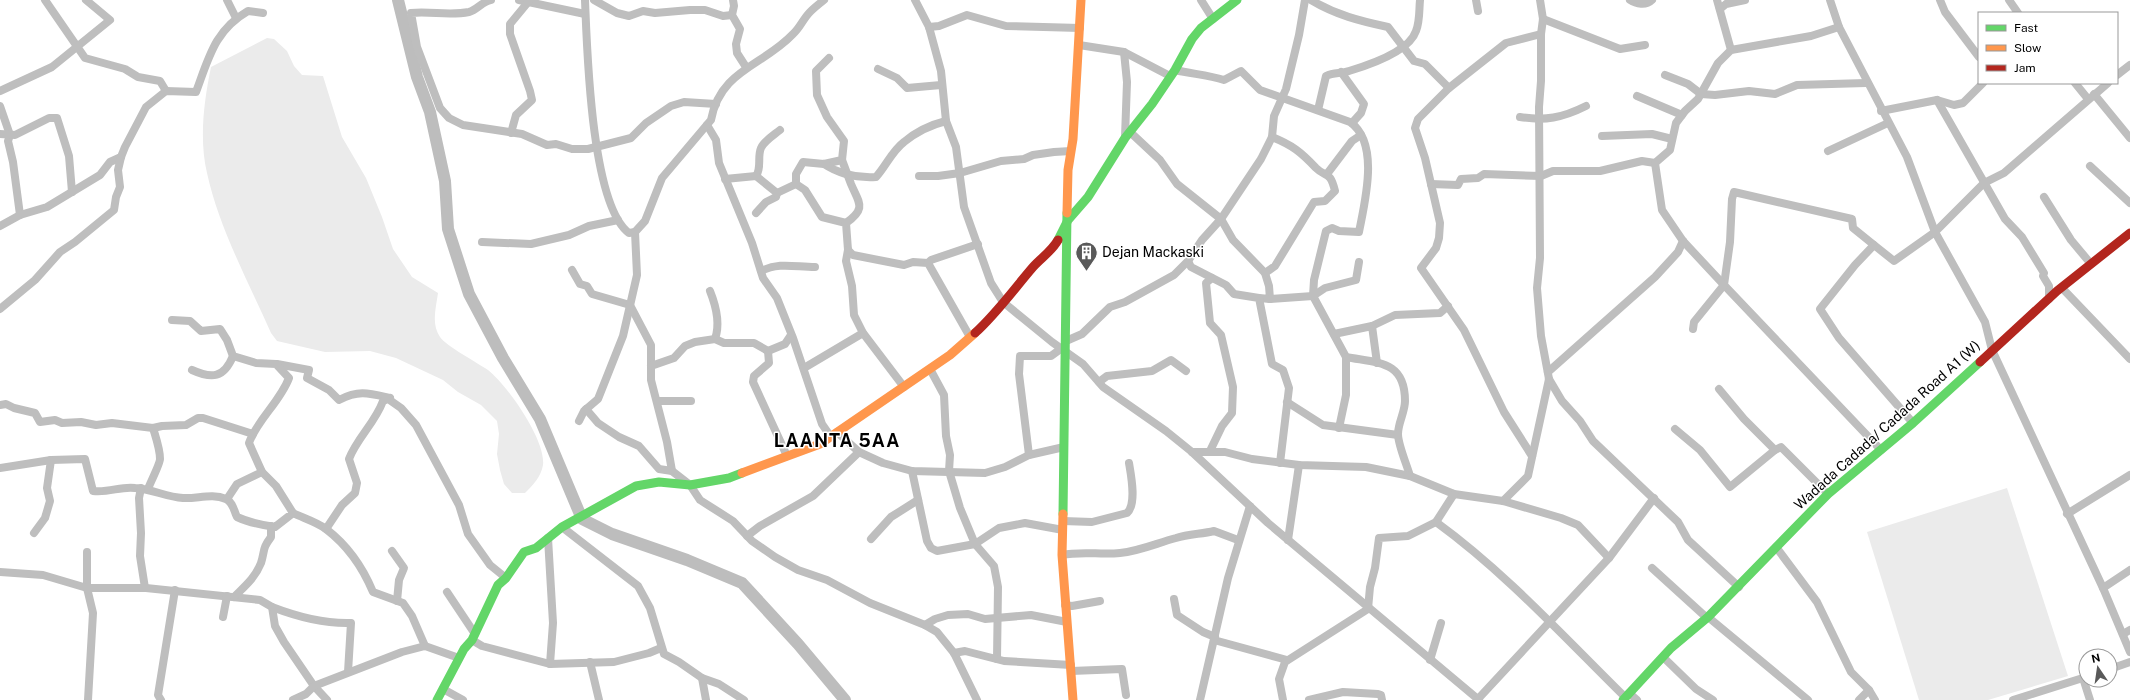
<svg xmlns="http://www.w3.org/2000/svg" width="2130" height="700" viewBox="0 0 2130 700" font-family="'Public Sans',sans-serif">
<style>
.green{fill:#ebebeb}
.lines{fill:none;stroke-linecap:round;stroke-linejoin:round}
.river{stroke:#bdbdbd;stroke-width:12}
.street{stroke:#bebebe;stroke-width:8}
.fast{stroke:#63d668;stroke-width:9}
.slow{stroke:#ff974d;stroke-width:9}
.jam{stroke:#b3261e;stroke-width:9}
.labels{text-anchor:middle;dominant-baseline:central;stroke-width:3;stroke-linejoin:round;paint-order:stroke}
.poi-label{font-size:14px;fill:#000;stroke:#fff;text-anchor:start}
.street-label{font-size:14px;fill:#000;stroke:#fff}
.district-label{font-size:18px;font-weight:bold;letter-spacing:1px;fill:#000;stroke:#fff}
</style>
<rect width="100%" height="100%" fill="#fff"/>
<g class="green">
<path d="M267 38 274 39 287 51 294 66 302 75 323 76 342 137 366 178 382 217 393 249 412 277 438 293C436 308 431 324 440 337 446 346 478 363 488 370 507 385 546 440 543 465 541 477 533 485 525 493H512L504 484 500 470 497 454 499 434 497 421 481 405 458 392 443 380 396 358 370 351 325 352 277 341 271 333C248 281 219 228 207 173 199 139 204 101 211 67Z"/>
<polygon points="2007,488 2068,676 1988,700 1919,700 1867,532"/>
</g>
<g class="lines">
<polyline class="river" points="398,0 417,77 430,112 445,181 448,229 469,294 503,358 540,419 582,519 612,534 687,560 742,583 798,644 845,700"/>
<g class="street">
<polyline points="45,0 85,58 125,69 138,77 160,81 166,91"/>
<polyline points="227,0 236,18"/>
<path d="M491 0C483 1 477 10 469 12 449 16 431 11 411 13L417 47 440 108 449 118 463 125 522 134 547 145 556 144 572 149H588L631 138 646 123 671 106 684 102 716 104"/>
<polyline points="519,0 585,14"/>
<path d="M585 0C587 48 591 205 629 233L635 232"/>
<polyline points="594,0 617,13 629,16 643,11 655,13 690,10 705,10 723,16 732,15"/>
<polyline points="733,0 734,6 732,15 740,29 736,44 737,53 746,67"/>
<polyline points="915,0 929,27 941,71 946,121 956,147 964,207 991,283 1003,302 1052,342 1083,364 1103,387 1166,431 1192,452 1268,523 1479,700"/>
<polyline points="1201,0 1213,19"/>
<path d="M1311 0C1336 15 1360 21 1388 27L1414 61 1425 64 1449 88 1506 43 1541 34"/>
<polyline points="1476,0 1478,11"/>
<path d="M1630 0C1636 4 1646 6 1652 0"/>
<polyline points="1717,0 1731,50"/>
<polyline points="1830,0 1839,27 1907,157 1935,232 1985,322 1992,350 2103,588 2130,652"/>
<polyline points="1940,0 1945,12 1979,57"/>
<polyline points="2009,0 2018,13"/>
<polyline points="1720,9 1726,4 1745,0"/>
<polyline points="1543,19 1620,49 1645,45"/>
<polyline points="929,27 939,26 967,15 1006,26 1080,28"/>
<polyline points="1079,45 1124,52 1170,76"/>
<polyline points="1124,52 1127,82 1125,137"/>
<polyline points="829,58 816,71 817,95 827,117 844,141 842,160 824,164 803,162 796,174 796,184 805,190 822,217 846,223 848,250 853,255 904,265 913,262 928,263 970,337"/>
<polyline points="878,69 897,78 907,88 941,85"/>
<path d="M1175 70C1192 74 1208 75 1224 80L1241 71 1260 90 1350 122C1380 143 1365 201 1359 232L1339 231 1332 228 1326 231 1314 280 1313 296 1346 357C1377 363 1405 360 1405 401 1405 412 1398 423 1398 434 1398 445 1407 465 1410 476"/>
<polyline points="1341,72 1364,104 1361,113 1352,123"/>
<polyline points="1665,75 1688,84 1701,94 1715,95 1749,91 1775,94 1797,85 1866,83"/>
<polyline points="2117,75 2130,65"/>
<polyline points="2075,83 2088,99"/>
<polyline points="1449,88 1418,119 1415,128 1425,158 1440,223 1439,238 1436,248 1421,268 1464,330 1504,412 1532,456"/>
<polyline points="0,91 52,67 110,20 86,0"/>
<polyline points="2094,94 2130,138"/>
<polyline points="1637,96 1682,115"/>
<polyline points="1937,100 2005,219 2022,237 2044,273 2043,276 2049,286 2049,299"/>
<polyline points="0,106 10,135 8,141 13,162 20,215"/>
<path d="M1318 110 1326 76C1334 72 1341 74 1349 71 1369 65 1409 52 1416 31 1420 21 1419 10 1420 0"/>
<polyline points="1881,111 1937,100 1954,105 1963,103 1983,83"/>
<path d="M1520 117C1545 121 1562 118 1586 106"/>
<polyline points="707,125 716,140 719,163 752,243 763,278 777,298 793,338 822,424 831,437"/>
<polyline points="1130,132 1160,160 1177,184 1221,219 1233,240 1265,273 1269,286 1270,299 1259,298"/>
<polyline points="511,133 516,115 532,100 530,91 510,34 510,24 529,1"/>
<polyline points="0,134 15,135 49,118 57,118 69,156 72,192"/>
<polyline points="1602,136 1652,134 1672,139"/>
<polyline points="1828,151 1888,123"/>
<path d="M842 160C845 168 848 176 851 184 859 203 867 208 846 223"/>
<path d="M824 164C839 174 858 178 876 177 886 166 892 151 904 142 916 132 930 125 946 121"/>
<polyline points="2090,166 2130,203"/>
<polyline points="1327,174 1352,141 1361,135"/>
<path d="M756 176C762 168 757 157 761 148 764 141 774 135 780 130"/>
<polyline points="919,176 938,176 960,173 1001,161 1024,159 1033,155 1054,152 1071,151"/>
<polyline points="725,179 756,176 777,193 776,197 766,202 756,213"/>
<polyline points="1431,184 1458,185 1461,179 1478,178 1484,174 1541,176 1553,171 1600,171 1642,161 1655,163"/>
<polyline points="777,193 796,184"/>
<polyline points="2044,197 2071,240 2091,264"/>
<polyline points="0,226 20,215 47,207 100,175 110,162 121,157"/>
<polyline points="482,242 531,244 569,235 589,226 618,220"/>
<polyline points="1874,245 1853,228 1852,219 1734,192 1732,199 1730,242 1724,285 1881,450"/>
<polyline points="848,250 846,261 852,286 854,315 863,333 904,387"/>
<polyline points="1188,261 1191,267 1226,285 1234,294 1259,298 1272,364 1283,370 1289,388 1280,463"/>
<polyline points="928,263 931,260 978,244"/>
<polyline points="572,270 580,284 587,286 592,294 630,305 651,345 651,380 667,442 672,471 690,485 700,500 733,521 752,541 775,557 798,570 827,580 870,603 925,625 937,632 954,653 977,700"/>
<path d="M761 271C779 262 795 267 815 267"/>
<path d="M1265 273 1275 266 1314 202 1325 201 1335 191C1330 170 1326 178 1316 168 1301 152 1292 145 1272 137"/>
<polyline points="2062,288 2130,359"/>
<path d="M710 291C716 306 720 325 715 339"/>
<polyline points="1270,299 1313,296 1325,288 1356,280 1359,262"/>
<path d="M0 309 35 280 60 252 75 242 114 210 116 197 120 187 118 170 121 157 125 147 146 107 166 91 196 92C209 57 215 30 248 11L263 13"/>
<polyline points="1372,326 1395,315 1440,313 1448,306"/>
<polyline points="1693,329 1694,322 1724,285 1683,241 1662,210 1655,163 1670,150 1676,123 1685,111 1698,99 1718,63 1731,50 1811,36 1839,27"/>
<polyline points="1334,334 1372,326 1377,363"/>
<polyline points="1066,341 1082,334 1110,307 1125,302 1174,275 1188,261 1202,240 1221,219 1261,159 1272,137 1274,116 1286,89 1299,35 1305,0"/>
<polyline points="768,351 769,363 754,376 753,382 787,456"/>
<path d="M277 364 309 370 307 378 329 390 339 400C359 390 368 393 390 398"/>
<polyline points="651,366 674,358 685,346 695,342 715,339 724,343 754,343 768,351 785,344 791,335"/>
<polyline points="804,368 863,333"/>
<polyline points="930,369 944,395 946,436 950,455 949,471 960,508 975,544 994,566 998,587 997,659"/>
<path d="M192 370C212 379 224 378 233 356"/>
<polyline points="1548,372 1655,277 1678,252 1683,241"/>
<polyline points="1549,379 1562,401 1580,421 1593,441 1678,522 1688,540 1739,587"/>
<polyline points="1099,382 1107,376 1152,371 1171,360 1186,371"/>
<polyline points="1719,389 1744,419 1775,450 1781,447 1828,494"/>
<polyline points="657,401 691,401"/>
<polyline points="1287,402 1323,425 1398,435"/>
<path d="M0 405 6 404 14 408 35 413 40 422 55 420 62 423 81 422 96 425 112 423 153 428C156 438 160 449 160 459 160 464 150 483 148 489"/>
<polyline points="586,409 598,423 619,437 639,446 659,469 672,471"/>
<path d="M579 421 584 411 598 399 623 336 637 275 635 232 645 221 662 178 711 120C720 70 763 66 793 34 800 28 803 19 810 12 814 8 819 4 824 0"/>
<polyline points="1913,423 1839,338 1820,309 1855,265 1874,245 1894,261 1935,232 1984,183 2004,173 2108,83"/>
<polyline points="153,428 162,426 186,425 198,418 203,418 253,434"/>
<polyline points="1339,428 1346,395 1346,357"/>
<polyline points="1675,429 1700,450 1730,487 1775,450"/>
<polyline points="837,432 859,452 883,463 912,471 985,473 1005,467 1029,455 1064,447"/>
<polyline points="1210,451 1222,426 1232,413 1233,387 1221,335 1210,323 1206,283 1212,278"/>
<polyline points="1192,452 1225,452 1252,459 1299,465 1366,467 1410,476 1454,494 1503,501 1561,518 1578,525 1609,558"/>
<polyline points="1029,455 1019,374 1020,356 1051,356 1062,348"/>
<path d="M0 468 51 460 85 459 93 491C109 493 121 486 135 488 152 489 166 497 183 498 197 499 212 493 226 499 233 502 234 511 237 517 250 523 261 525 275 527L293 513 276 486 262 472 249 443C257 420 280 402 289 378L276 364 256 363 233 356 227 340 220 329 201 331 190 321 172 320"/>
<polyline points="912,471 927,541 931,548 937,551 975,544 999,528 1025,523 1063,530"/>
<polyline points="141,488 139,498 141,533 140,556 145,588"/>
<polyline points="227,499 237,484 262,472"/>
<polyline points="1503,501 1528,476 1549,379 1541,336 1537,288 1540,258 1539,107 1541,81 1541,34 1543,19 1540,0"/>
<path d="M293 513C303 518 317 522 326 529 347 545 363 568 373 592L403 603 412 616 425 646"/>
<polyline points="2067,514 2130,475"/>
<path d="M1063 521 1092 522 1127 513C1137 504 1131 475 1129 463"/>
<path d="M1436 522C1506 573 1564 637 1625 697"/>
<polyline points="562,527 638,586 650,608 664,654 679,662 702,678 706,700"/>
<path d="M326 529 342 505 355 493 357 483 349 459C357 438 375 423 383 401L390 398 391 401 401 408 416 425 459 505 468 534 490 565 506 578"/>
<polyline points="34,533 45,518 50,501 47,488 51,460"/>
<polyline points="747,536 760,526 813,496 859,452"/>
<polyline points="548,538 553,623 550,664"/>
<polyline points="871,539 891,517 918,500"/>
<polyline points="1288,540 1299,465"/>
<polyline points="1776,547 1817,602 1851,672 1869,690 1875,700"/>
<polyline points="392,551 404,568 399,580 397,601"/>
<polyline points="87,552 87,588 93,613 88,700"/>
<path d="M1062 555C1081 551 1101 555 1120 553 1140 551 1157 543 1176 538 1189 534 1202 534 1214 531L1238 540"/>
<polyline points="1652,568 1707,618"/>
<polyline points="0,572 43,575 87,588 146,588 260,600 272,607 275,626 284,642 314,686 327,700"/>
<polyline points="2103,588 2130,570"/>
<polyline points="447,592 475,634"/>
<path d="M234 597C245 586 255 578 261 563 265 550 262 549 271 537V526"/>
<polyline points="1174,599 1177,615 1203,632 1215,637"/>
<polyline points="1065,605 1072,606 1100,601"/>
<path d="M272 607C298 617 323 624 351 623L348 672"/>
<polyline points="223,617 227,596"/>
<polyline points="1708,617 1808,700"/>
<polyline points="925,625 935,619 948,615 968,614 985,619 1031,615 1067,622"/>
<polyline points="2123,634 2130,630"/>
<polyline points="472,640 482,646 550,664 614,662 649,653 661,648"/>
<polyline points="1214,640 1287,660"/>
<polyline points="954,653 965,651 1004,661 1071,665"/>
<polyline points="1663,657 1696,689 1713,700"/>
<polyline points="1430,660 1441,623"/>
<polyline points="590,662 599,700"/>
<polyline points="2110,669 2130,662"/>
<polyline points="1071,671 1122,669 1126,695"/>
<polyline points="702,678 719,684 744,700"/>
<polyline points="2083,678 2090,700"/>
<polyline points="443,689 463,700"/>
<polyline points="1629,693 1637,700"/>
<polyline points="1478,699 1609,558 1654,498"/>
<polyline points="161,700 158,695 175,590"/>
<polyline points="293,700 306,694 314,686 402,652 425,646 459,658"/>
<polyline points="1200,700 1228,578 1250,506"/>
<polyline points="1283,700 1279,679 1285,662 1368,609 1370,587 1375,568 1379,538 1408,536 1436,522 1454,494"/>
<polyline points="1309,700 1343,692 1378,694 1381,695 1382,700"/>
<polyline points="1859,700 1869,690"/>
<polyline points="2013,700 2086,677"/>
</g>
<g class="fast">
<polyline points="1058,240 1068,220 1088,197 1125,138 1152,104 1175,70 1192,39 1201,28 1237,0"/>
<polyline points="1063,514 1067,213"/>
<polyline points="437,700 464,649 472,640 498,585 506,578 524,552 536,548 562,527 636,486 659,482 690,485 729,478 742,473"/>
<polyline points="1623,700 1671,648 1708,617 1828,494 1913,423 1980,362"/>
</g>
<g class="slow">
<polyline points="1067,213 1068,170 1073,139 1081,0"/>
<polyline points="742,473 820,444 950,355 975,333"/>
<polyline points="1063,514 1062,555 1073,700"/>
</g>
<g class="jam">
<path d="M975 333C997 313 1014 289 1033 267 1041 258 1052 251 1058 240"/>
<polyline points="1980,362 2057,291 2130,233"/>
</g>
</g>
<defs>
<symbol id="building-pin" viewBox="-11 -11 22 30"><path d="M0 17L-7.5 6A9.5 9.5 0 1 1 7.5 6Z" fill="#595959" stroke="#fff"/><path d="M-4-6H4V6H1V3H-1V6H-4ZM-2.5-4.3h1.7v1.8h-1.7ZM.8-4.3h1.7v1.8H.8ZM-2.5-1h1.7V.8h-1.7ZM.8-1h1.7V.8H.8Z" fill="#fff"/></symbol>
</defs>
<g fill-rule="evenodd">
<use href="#building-pin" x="1074" y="240" width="25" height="34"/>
</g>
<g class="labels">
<g class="poi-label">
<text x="1102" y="252">Dejan Mackaski</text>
</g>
<g class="street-label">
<text transform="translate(1887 425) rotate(-42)">Wadada Cadada/ Cadada Road A1 (W)</text>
</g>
<g class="district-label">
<text x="837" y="440">LAANTA 5AA</text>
</g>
</g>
<rect x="1978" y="12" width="140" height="72" fill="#ffffff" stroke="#999999"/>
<rect x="1986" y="25" width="20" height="6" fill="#63d668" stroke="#999999"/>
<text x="2014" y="32" font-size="12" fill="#000000">Fast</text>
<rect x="1986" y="45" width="20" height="6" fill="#ff974d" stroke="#999999"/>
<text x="2014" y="52" font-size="12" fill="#000000">Slow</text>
<rect x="1986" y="65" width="20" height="6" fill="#b3261e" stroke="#999999"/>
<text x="2014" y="72" font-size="12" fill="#000000">Jam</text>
<g transform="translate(2098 668) rotate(347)"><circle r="19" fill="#ffffff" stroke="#999999"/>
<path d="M0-3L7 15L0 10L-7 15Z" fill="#595959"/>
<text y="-6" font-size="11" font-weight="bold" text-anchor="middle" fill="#000000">N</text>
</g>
</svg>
